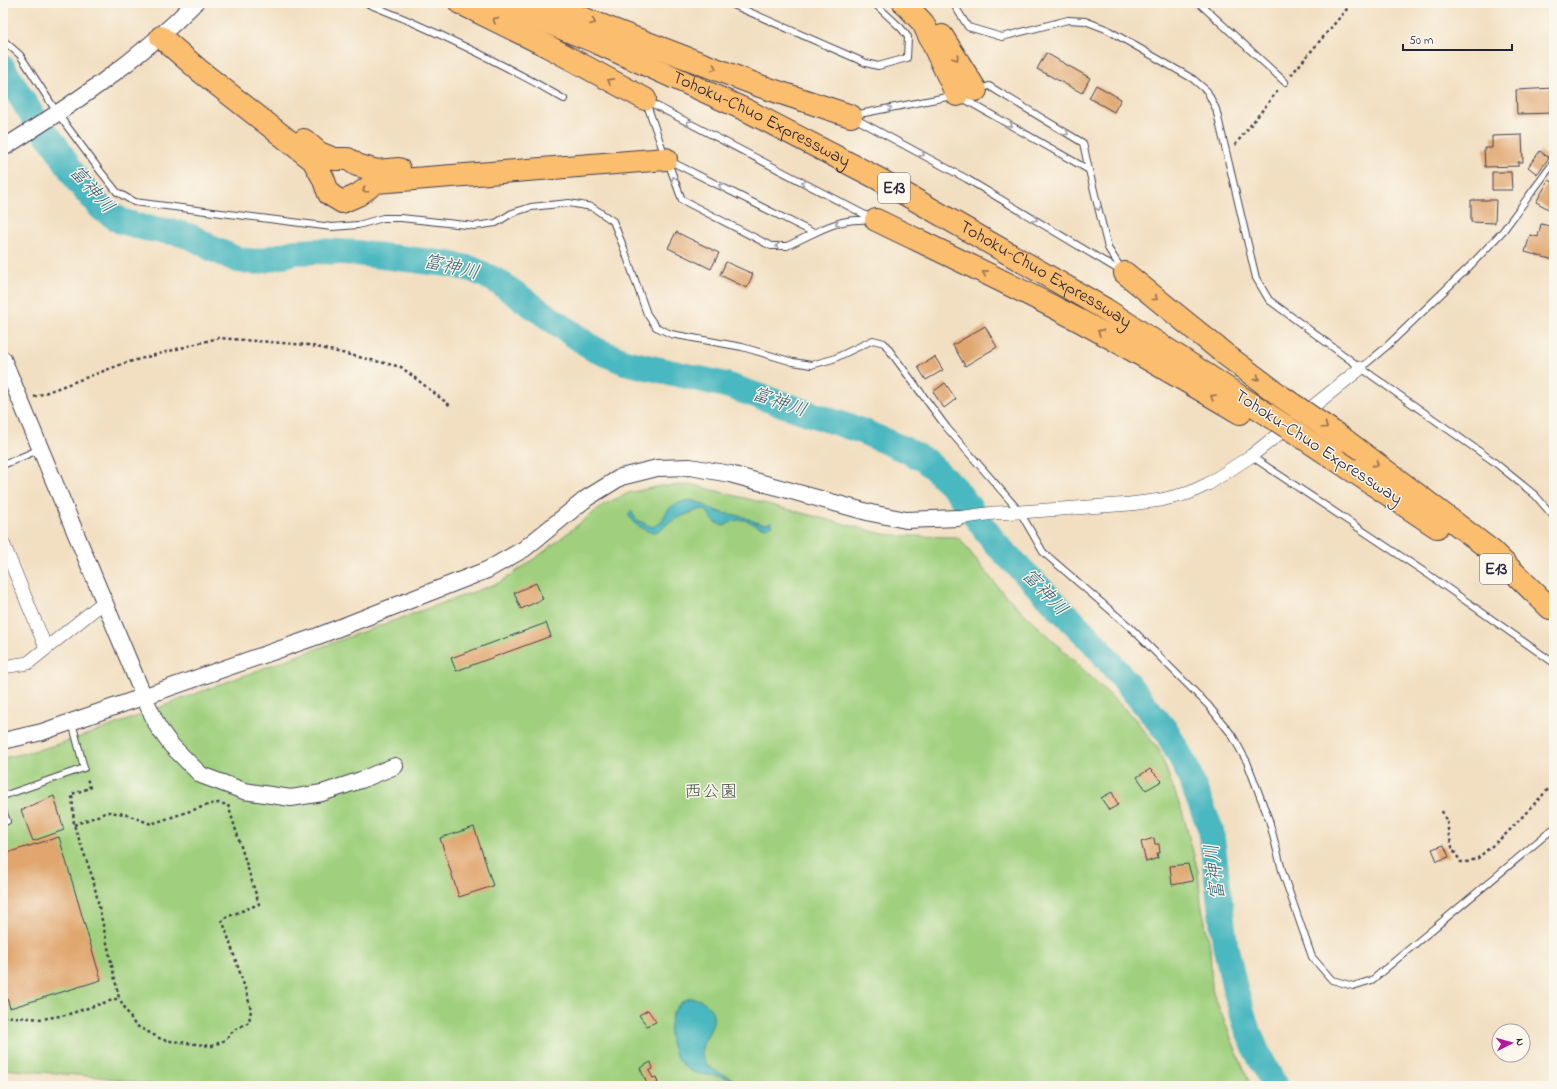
<svg xmlns="http://www.w3.org/2000/svg" width="1557" height="1089" viewBox="0 0 1557 1089" font-family="'Indie Flower','Klee One',sans-serif">
<style>
.green{fill:#a0d07e;stroke:#61795c}
.water{fill:#49b8c0;stroke:#366d7e}
.lines{fill:none;stroke-linecap:round;stroke-linejoin:round}
.river{stroke:#49b8c0;stroke-width:26}
.building{fill:#e0a66e}
.service-casing{stroke:#413e4f;stroke-width:8}
.minor-casing{stroke:#413e4f;stroke-width:14}
.tertiary-casing{stroke:#413e4f;stroke-width:18}
.motorway-casing{stroke:#413e4f;stroke-width:24}
.path{stroke:#413e4f;stroke-width:2.5;stroke-dasharray:3 3;stroke-linecap:butt}
.service{stroke:#fff;stroke-width:6}
.minor{stroke:#fff;stroke-width:13}
.tertiary{stroke:#fff;stroke-width:16}
.motorway{stroke:#fbbd6e;stroke-width:22}
.motorway-bridge-casing{stroke:#413e4f;stroke-width:24;stroke-linecap:butt}
.motorway-bridge{stroke:#fbbd6e;stroke-width:22}
.oneway{stroke:#8e7054}
.oneway2{stroke:#9c9ca7}
.labels{text-anchor:middle;dominant-baseline:central;stroke-width:3;stroke-linejoin:round;paint-order:stroke}
.shield{fill:#fbf7ec;stroke:#636270;stroke-width:1}
.shield-label{font-size:17px;font-weight:bold;fill:#22223b}
.street-label{font-size:18px;fill:#22223b;stroke:#fbf7ec}
.park-label{font-size:18px;fill:#48564f;stroke:#fbf7ec}
.water-label{font-size:19px;font-style:italic;fill:#325e70;stroke:#fbf7ec}
</style>
<rect width="100%" height="100%" fill="#fbf7ec"/>
<filter id="ink" filterUnits="userSpaceOnUse"><feTurbulence type="fractalNoise" baseFrequency=".025" numOctaves="2"/><feDisplacementMap in="SourceGraphic" scale="8" xChannelSelector="R" yChannelSelector="G"/><feConvolveMatrix kernelMatrix="1 2 1 2 8 2 1 2 1" color-interpolation-filters="sRGB"/></filter>
<filter id="wash" filterUnits="userSpaceOnUse"><feTurbulence type="fractalNoise" baseFrequency=".012" numOctaves="4" result="noise"/><feDisplacementMap in="SourceGraphic" scale="16" xChannelSelector="R" yChannelSelector="G"/><feGaussianBlur stdDeviation="0.9" result="paint"/><feColorMatrix in="noise" values="0 0 0 0 0 0 0 0 0 0 0 0 0 0 0 0 0 1.4 0 .05"/><feComposite in="paint" operator="in"/></filter>
<g filter="url(#wash)">
<rect width="100%" height="100%" fill="#f2dfc1"/>
<path class="green" d="M694 485 883 534 907 536 958 537 1002 592 1136 720 1159 750 1183 814 1198 871 1201 902 1210 947 1212 990 1239 1058 1251 1086H162L101 1077 3 1069V758C73 744 134 717 200 692 300 654 401 618 501 582L541 554 603 505 629 493 660 486Z"/>
<g class="water">
<path d="M688 500C700 501 709 509 720 512 727 515 734 514 741 516 750 518 761 528 771 522L773 525C758 533 755 521 743 520 737 519 729 523 724 526L714 522 707 511 702 509C690 513 678 517 667 524 663 527 660 531 654 532 648 532 642 529 637 525 633 522 629 519 629 513L631 511 637 520 652 527C667 521 660 519 669 509 674 504 681 502 688 500Z"/>
<path d="M690 998C699 999 704 1000 709 1007 725 1025 693 1042 704 1061 709 1070 719 1072 727 1076 732 1078 736 1082 741 1083 744 1084 747 1084 750 1085 740 1086 736 1081 727 1078 713 1074 698 1077 686 1068 665 1052 662 1006 690 998Z"/>
</g>
<g class="lines">
<polyline class="river" points="3,68 35,120 56,146 79,183 101,208 121,221 145,228 174,232 192,237 213,249 238,260 256,262 295,252 321,251 357,253 448,264 472,269 497,281 594,349 625,362 726,385 864,432 910,452 926,461 955,488 995,543 1095,644 1167,732 1185,765 1211,830 1225,944 1235,989 1247,1028 1256,1050 1275,1086"/>
</g>
<g id="blocks">
<g class="building">
<polygon points="1046,53 1090,78 1082,93 1037,69"/>
<polygon points="1096,85 1121,99 1114,112 1089,98"/>
<polygon points="1554,88 1554,113 1517,114 1516,90"/>
<rect x="1551" y="115" width="3" height="18"/>
<polygon points="1522,135 1523,162 1518,162 1518,166 1485,167 1484,148 1492,148 1492,136"/>
<polygon points="1540,151 1549,158 1537,174 1528,167"/>
<polygon points="1492,172 1511,172 1512,190 1492,190"/>
<polygon points="1549,180 1554,183 1554,212 1536,202"/>
<polygon points="1471,200 1496,200 1495,223 1471,222"/>
<polygon points="1541,224 1554,227 1554,260 1525,252 1530,235 1538,237"/>
<polygon points="676,232 719,253 711,269 668,248"/>
<polygon points="726,262 753,274 747,288 720,275"/>
<polygon points="985,326 997,347 965,366 953,345"/>
<polygon points="935,357 943,370 926,380 918,367"/>
<polygon points="945,383 956,399 944,408 933,392"/>
<polygon points="536,583 543,599 521,609 514,593"/>
<polygon points="546,623 551,636 456,671 451,658"/>
<polygon points="1150,769 1162,781 1146,790 1137,777"/>
<polygon points="1112,792 1118,805 1109,810 1101,798"/>
<polygon points="54,796 64,830 33,841 21,810"/>
<polygon points="474,827 493,886 459,897 440,838"/>
<polygon points="59,837 101,980 10,1008 3,986 3,854"/>
<polygon points="1154,838 1155,844 1159,844 1160,853 1157,853 1158,858 1146,862 1141,842"/>
<polygon points="1444,845 1449,857 1437,861 1432,849"/>
<polygon points="1188,864 1193,881 1172,885 1170,866"/>
<polygon points="648,1010 656,1022 647,1026 639,1015"/>
<polygon points="651,1062 653,1069 649,1071 653,1078 656,1077 658,1083 648,1086 640,1068"/>
</g>
</g>
</g>
<g filter="url(#ink)">
<use href="#blocks" fill-opacity="0" stroke="#413e4f" stroke-width="1"/>
<g class="lines">
<defs>
<g id="service">
<path d="M366 3C434 30 500 62 564 99"/>
<polyline points="729,3 866,63 878,66 907,58 908,37 901,28 874,3"/>
<polyline points="953,3 968,27 1002,37 1068,20 1085,21 1106,29 1193,79 1207,91 1216,109 1256,278 1269,300 1361,368 1493,461 1535,495 1554,517"/>
<polyline points="1199,3 1285,82"/>
<polyline points="3,40 20,55 58,114 101,172 117,192 134,202 332,227 358,225 383,218 401,218 475,226 496,223 512,213 531,207 569,203 592,207 613,221 623,246 647,314 656,327 671,334 742,347 793,362 811,365 833,359 873,340 884,343 947,428 1020,512 1043,552 1131,628 1208,705 1232,735 1247,762 1269,820 1283,874 1312,957 1332,980 1353,986 1372,980 1554,828"/>
<polyline points="980,89 989,86 1083,143 1089,170"/>
<polyline points="647,101 873,219"/>
<path d="M646 102 666 159 814 233C837 222 847 219 873 220"/>
<polyline points="854,115 957,95 1089,170 1108,248 1122,270"/>
<polyline points="854,118 967,179 1122,272"/>
<polyline points="668,162 682,200 771,246 787,246 814,233"/>
<polyline points="1361,368 1386,347 1469,267 1503,231 1554,162"/>
<polyline points="1251,456 1429,575 1554,663"/>
<polyline points="3,465 40,449"/>
<polyline points="3,796 84,768 72,722"/>
<polyline points="3,811 7,821 3,822"/>
</g>
<g id="minor">
<polyline points="958,518 994,513 1020,512 1130,504 1161,500 1189,493 1208,484 1251,456 1361,368"/>
<polyline points="3,543 46,648"/>
<polyline points="3,667 28,663 105,601"/>
</g>
<g id="tertiary">
<path d="M3 148C72 105 138 61 195 3"/>
<polyline points="3,359 144,697 158,727 171,745 201,775 244,791 291,798 322,793 361,780 395,766"/>
<polyline points="3,741 42,732 318,636 487,570 524,549 587,498 621,477 657,468 690,467 730,474 871,513 906,520 958,518"/>
</g>
<g id="motorway">
<polyline points="460,3 547,46 645,99"/>
<path id="s1" d="M500 3 598 43 748 111 877 178 1105 309 1267 414"/>
<polyline points="543,3 760,86 851,116"/>
<polyline points="904,3 923,23 957,95"/>
<polyline points="942,36 976,90"/>
<polyline points="161,37 200,71 313,160 323,178 329,194 342,202 358,195 376,182 666,159"/>
<polyline points="304,140 319,153 334,159 348,159 357,165 377,171 399,169"/>
<path d="M876 220C940 251 1004 281 1067 314 1126 345 1183 379 1240 413"/>
<polyline points="1125,273 1226,355 1282,397"/>
<polyline points="1345,440 1492,551 1550,608"/>
<polyline points="1350,469 1437,527"/>
</g>
</defs>
<use href="#service" class="service-casing"/>
<use href="#minor" class="minor-casing"/>
<use href="#tertiary" class="tertiary-casing"/>
<use href="#motorway" class="motorway-casing"/>
<g class="path">
<polyline points="1291,75 1352,3"/>
<polyline points="1235,145 1279,89"/>
<polyline points="34,397 125,363 218,338 308,345 401,367 452,407"/>
<polyline points="1442,811 1447,822 1449,836 1453,850 1461,862 1467,862 1478,858 1507,833 1554,783"/>
<polyline points="74,825 108,812 125,814 151,824 211,804 219,803 228,805 259,904 222,919 246,991 251,1010 249,1022 234,1030 225,1040 212,1046 163,1040 135,1025 119,998"/>
<polyline points="3,1016 42,1019 66,1015 119,998 93,879 74,825 72,794 90,788 87,778"/>
</g>
<use href="#service" class="service"/>
<use href="#minor" class="minor"/>
<use href="#tertiary" class="tertiary"/>
<use href="#motorway" class="motorway"/>
<defs>
<g id="motorway-bridge">
<polyline points="1282,397 1345,440"/>
<polyline points="1267,414 1350,469"/>
</g>
</defs>
<use href="#motorway-bridge" class="motorway-bridge-casing"/>
<use href="#motorway-bridge" class="motorway-bridge"/>
</g>
<defs><path id="oneway-chevron" d="M-2-3.5L2.5 0L-2 3.5" fill="none" stroke-width="1.6" stroke-linecap="round" stroke-linejoin="round"/></defs>
<g class="oneway">
<use href="#oneway-chevron" transform="translate(495 20) rotate(-154)"/>
<use href="#oneway-chevron" transform="translate(593 22) rotate(21)"/>
<use href="#oneway-chevron" transform="translate(956 58) rotate(58)"/>
<use href="#oneway-chevron" transform="translate(714 68) rotate(21)"/>
<use href="#oneway-chevron" transform="translate(610 81) rotate(-151)"/>
<use href="#oneway-chevron" transform="translate(365 190) rotate(145)"/>
<use href="#oneway-chevron" transform="translate(985 273) rotate(-154)"/>
<use href="#oneway-chevron" transform="translate(1155 298) rotate(39)"/>
<use href="#oneway-chevron" transform="translate(1100 332) rotate(-151)"/>
<use href="#oneway-chevron" transform="translate(1257 378) rotate(37)"/>
<use href="#oneway-chevron" transform="translate(1213 397) rotate(-149)"/>
<use href="#oneway-chevron" transform="translate(1325 426) rotate(35)"/>
<use href="#oneway-chevron" transform="translate(1376 464) rotate(37)"/>
</g>
<g class="oneway2">
<use href="#oneway-chevron" transform="translate(889 108) rotate(-11)"/>
<use href="#oneway-chevron" transform="translate(689 123) rotate(-152)"/>
<use href="#oneway-chevron" transform="translate(1010 125) rotate(30)"/>
<use href="#oneway-chevron" transform="translate(1066 133) rotate(31)"/>
<use href="#oneway-chevron" transform="translate(922 154) rotate(28)"/>
<use href="#oneway-chevron" transform="translate(674 179) rotate(-111)"/>
<use href="#oneway-chevron" transform="translate(804 183) rotate(-153)"/>
<use href="#oneway-chevron" transform="translate(721 186) rotate(-153)"/>
<use href="#oneway-chevron" transform="translate(1098 208) rotate(76)"/>
<use href="#oneway-chevron" transform="translate(1035 219) rotate(31)"/>
<use href="#oneway-chevron" transform="translate(838 223) rotate(164)"/>
<use href="#oneway-chevron" transform="translate(778 246) rotate(-177)"/>
</g>
</g>
<g class="labels">
<g class="shield">
<rect x="878" y="173" width="32" height="30" rx="3"/>
<rect x="1480" y="554" width="32" height="30" rx="3"/>
</g>
<g class="shield-label">
<text x="894" y="188">E13</text>
<text x="1496" y="569">E13</text>
</g>
<g class="street-label">
<text stroke="none"><textPath href="#s1" startOffset="286">Tohoku-Chuo Expressway</textPath></text>
<text stroke="none"><textPath href="#s1" startOffset="610">Tohoku-Chuo Expressway</textPath></text>
<text transform="translate(1318 448) rotate(33)">Tohoku-Chuo Expressway</text>
</g>
<g class="park-label">
<text x="711" y="793">西公園</text>
</g>
<g class="water-label">
<text transform="translate(91 190) rotate(48)">富神川</text>
<text transform="translate(451 268) rotate(13)">富神川</text>
<text transform="translate(779 403) rotate(19)">富神川</text>
<text transform="translate(1044 593) rotate(46)">富神川</text>
<text transform="translate(1216 872) rotate(-97)">富神川</text>
</g>
</g>
<rect width="1557" height="1089" fill="none" stroke="#fbf7ec" stroke-width="16"/>
<g transform="translate(1511 1043) rotate(84)"><circle r="19" fill="#fbf7ec" stroke="#a4a2a5"/>
<path d="M0-3L7 15L0 10L-7 15Z" fill="#b5179e"/>
<text y="-6" font-size="11" font-weight="bold" text-anchor="middle" fill="#22223b">N</text>
</g>
<path d="M1403 44v6h109v-6" fill="none" stroke="#22223b" stroke-width="2"/>
<text x="1409" y="44" font-size="12" fill="#22223b" stroke="#fbf7ec" stroke-width="3" paint-order="stroke">50 m</text>
</svg>
